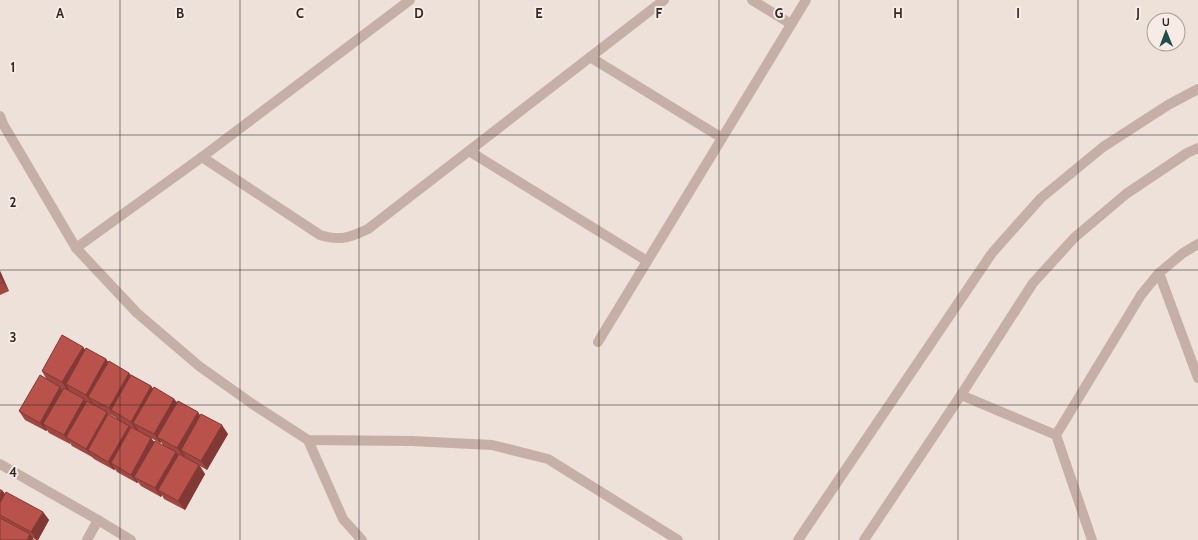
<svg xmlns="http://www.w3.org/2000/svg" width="1198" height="540" viewBox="0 0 1198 540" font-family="Cabin,sans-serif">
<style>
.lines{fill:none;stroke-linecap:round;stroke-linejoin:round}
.street{stroke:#c5afa7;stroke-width:10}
.wall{fill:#a04741;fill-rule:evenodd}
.shaded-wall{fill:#823935}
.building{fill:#ba524c;stroke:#823935}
.grid{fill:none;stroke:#322827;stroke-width:1;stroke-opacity:0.55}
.grid-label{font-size:13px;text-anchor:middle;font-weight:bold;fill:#322827;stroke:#f7ebe5;stroke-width:4;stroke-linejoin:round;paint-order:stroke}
</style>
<rect width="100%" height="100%" fill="#eee1d9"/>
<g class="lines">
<g class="street">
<polyline points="752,0 791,24"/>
<polyline points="590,57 722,138"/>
<polyline points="0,116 3,124 76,248 137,313 199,366 251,403 308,440 412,441 492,445 548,459 678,540"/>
<polyline points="469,151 647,261"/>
<path d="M202 157 320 235C340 241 349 238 368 229L664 0"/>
<polyline points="76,248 202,157 410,0"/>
<polyline points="1159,273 1198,378"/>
<polyline points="598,342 806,0"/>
<polyline points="961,395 1056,435 1141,295 1159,273 1183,253 1198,244"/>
<polyline points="1056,435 1092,540"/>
<polyline points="308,440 343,519 362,540"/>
<polyline points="0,464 98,520 131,540"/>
<polyline points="87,540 98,520"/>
<polyline points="798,540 992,253 1041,198 1103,147 1168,105 1198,89"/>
<polyline points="864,540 961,395 1033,283 1074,238 1126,194 1187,153 1198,148"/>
</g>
</g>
<g class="wall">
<polygon points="0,271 9,291 0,295"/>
<path d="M83 347 85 350 106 359 108 362 129 373 131 375 151 386 153 389 174 399 177 402 200 416 228 434 207 470 200 466 205 474 185 510 164 499 162 495 161 497 141 486 138 482 137 483 117 472 115 469 114 470 94 459 92 457 72 446 70 443V444L49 433 47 430 46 431 25 420 19 411 47 380 42 371ZM107 413 115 417 117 419 108 414ZM151 438 160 443 161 442 163 445 154 442Z"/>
<polygon points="0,489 2,490 5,494 43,512 49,520 38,540 36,540 33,538 0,540"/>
</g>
<g class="shaded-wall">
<polygon points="0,271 9,291 3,282 0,276"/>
<polygon points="83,347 89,355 66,384 69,389 68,391 62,382"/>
<polygon points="106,359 113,368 88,397 93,403 92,404 86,395"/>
<polygon points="129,373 135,381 111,410 115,417 109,408"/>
<polygon points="151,386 158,395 133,423 138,429 137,431 131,422"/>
<polygon points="60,387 66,396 43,424 47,430 46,431 40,423"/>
<polygon points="84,399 90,408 66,437 70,444 64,435"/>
<polygon points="174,399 180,408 157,437 161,442 160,443 154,434"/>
<polygon points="107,412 113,421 88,450 92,457 86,449"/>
<polygon points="198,412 204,421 181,450 185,455 184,457 177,448"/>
<polygon points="222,425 228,434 207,470 201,461"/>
<polygon points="129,426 135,435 111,463 115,469 114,470 108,462"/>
<polygon points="151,438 158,447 134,477 138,482 137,483 131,475"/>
<polygon points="176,452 182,461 158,490 162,495 161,497 155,488"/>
<polygon points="199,465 205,474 185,510 178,501"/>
<polygon points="2,490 8,499 0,514 0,494"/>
<polygon points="43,512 49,520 38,540 37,540 31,532"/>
<polygon points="30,534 34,540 27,540"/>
</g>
<g class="building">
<polygon points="0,276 3,282 0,283"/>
<polygon points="62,335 83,347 62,382 42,371"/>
<polygon points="86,348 106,359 86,395 66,384"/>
<polygon points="109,361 129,373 109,408 88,397"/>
<polygon points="40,375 60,387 40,423 19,411"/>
<polygon points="131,375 151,386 131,422 111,410"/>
<polygon points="154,387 174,399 154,434 133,423"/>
<polygon points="64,388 84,399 64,435 43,424"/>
<polygon points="87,401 107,412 86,449 66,437"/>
<polygon points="178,401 198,412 177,448 157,437"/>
<polygon points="108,414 129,426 108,462 88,450"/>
<polygon points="201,414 222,425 201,461 181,450"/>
<polygon points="131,427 151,438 131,475 111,463"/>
<polygon points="155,441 176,452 155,488 134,477"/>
<polygon points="179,454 199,465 178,501 158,490"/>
<polygon points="6,492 43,512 31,532 0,515 0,503"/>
<polygon points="0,518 30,534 27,540 0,540"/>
</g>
<path class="grid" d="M120 0V540M240 0V540M359 0V540M479 0V540M599 0V540M719 0V540M839 0V540M958 0V540M1078 0V540M0 135H1198M0 270H1198M0 405H1198"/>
<g class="grid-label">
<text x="60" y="18">A</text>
<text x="180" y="18">B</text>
<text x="300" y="18">C</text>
<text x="419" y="18">D</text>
<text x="539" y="18">E</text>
<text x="659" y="18">F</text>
<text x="779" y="18">G</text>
<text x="898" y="18">H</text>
<text x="1018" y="18">I</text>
<text x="1138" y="18">J</text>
<text x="13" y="72">1</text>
<text x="13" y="207">2</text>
<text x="13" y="342">3</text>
<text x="13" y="477">4</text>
</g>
<g transform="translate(1166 32) rotate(359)"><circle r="19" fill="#f7ebe5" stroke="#a89d99"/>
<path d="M0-3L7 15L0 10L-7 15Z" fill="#204f4a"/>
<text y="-6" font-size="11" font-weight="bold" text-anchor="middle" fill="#322827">U</text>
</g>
</svg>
